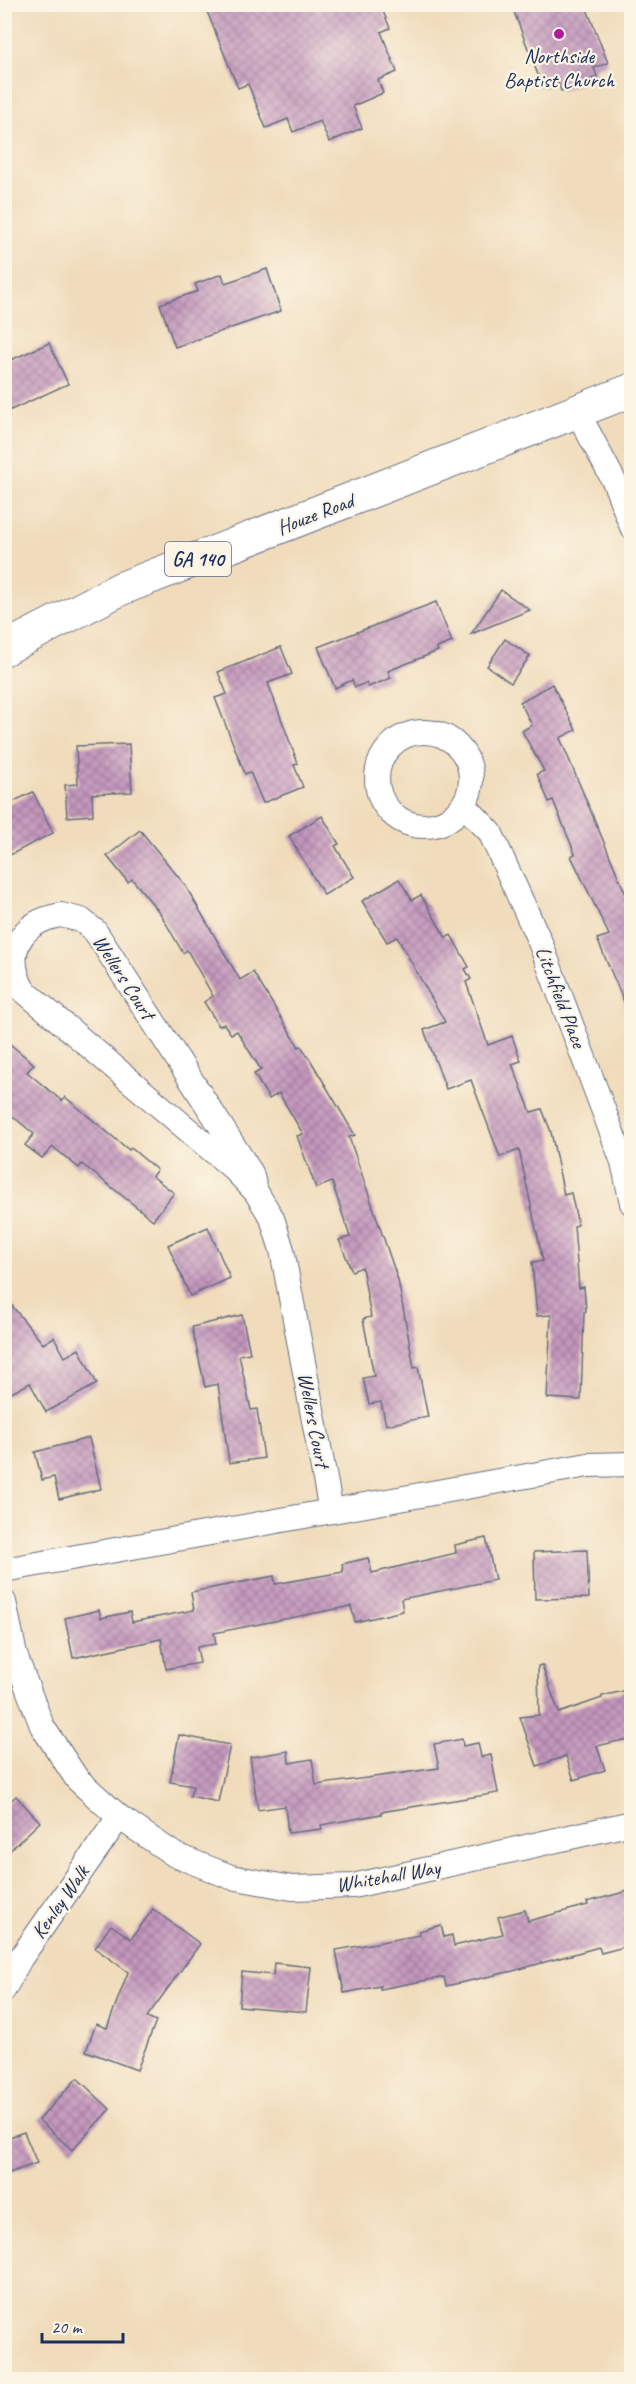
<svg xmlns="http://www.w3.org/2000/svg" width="636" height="2384" viewBox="0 0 636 2384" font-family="Caveat,sans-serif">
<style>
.building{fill:url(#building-cross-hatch)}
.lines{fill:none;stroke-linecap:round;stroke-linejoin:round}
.minor-casing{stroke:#666c7f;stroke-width:26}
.primary-casing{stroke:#666c7f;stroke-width:35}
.minor{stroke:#fff;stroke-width:24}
.primary{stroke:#fff;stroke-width:33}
.poi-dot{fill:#b5179e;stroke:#fcf5e5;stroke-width:2}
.labels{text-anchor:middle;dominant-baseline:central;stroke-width:4.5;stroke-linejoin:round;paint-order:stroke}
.shield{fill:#fcf5e5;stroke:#5e6a86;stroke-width:1.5}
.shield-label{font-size:20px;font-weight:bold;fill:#1b2f5e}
.poi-label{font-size:21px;fill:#1b2f5e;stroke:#fcf5e5}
.street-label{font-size:21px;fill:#1b2f5e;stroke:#fcf5e5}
</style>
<defs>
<pattern id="building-cross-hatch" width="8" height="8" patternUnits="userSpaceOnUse" patternTransform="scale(1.5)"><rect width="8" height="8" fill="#c497bd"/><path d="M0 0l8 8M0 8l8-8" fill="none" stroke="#9e7c9d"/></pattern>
</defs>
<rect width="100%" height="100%" fill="#fcf5e5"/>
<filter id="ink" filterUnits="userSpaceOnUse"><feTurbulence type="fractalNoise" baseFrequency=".0167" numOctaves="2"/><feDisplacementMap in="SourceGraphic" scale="12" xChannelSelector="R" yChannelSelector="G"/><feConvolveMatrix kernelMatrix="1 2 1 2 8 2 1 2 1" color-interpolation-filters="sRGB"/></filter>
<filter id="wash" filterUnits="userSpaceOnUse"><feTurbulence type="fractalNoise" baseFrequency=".008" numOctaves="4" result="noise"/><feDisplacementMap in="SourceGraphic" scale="24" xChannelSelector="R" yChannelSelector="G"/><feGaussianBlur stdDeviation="1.35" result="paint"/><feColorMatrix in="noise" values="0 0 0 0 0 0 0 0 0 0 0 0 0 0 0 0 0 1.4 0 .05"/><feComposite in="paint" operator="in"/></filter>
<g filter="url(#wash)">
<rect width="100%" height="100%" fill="#f0dcbb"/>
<g id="blocks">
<g class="building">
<polygon points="204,4 380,4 390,28 381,32 397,72 378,80 383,93 353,106 362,128 329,142 320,121 293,132 288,119 266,128 248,84 238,88"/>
<polygon points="511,4 585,4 608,63 594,68 597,77 561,91 558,83 543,88"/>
<polygon points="267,269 281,311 175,347 160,304 198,291 195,284 222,274 225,283"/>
<polygon points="49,343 68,384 4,413 4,363"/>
<polygon points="501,590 530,610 471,634"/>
<polygon points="436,602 452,642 437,648 438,651 388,671 391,678 368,687 366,683 355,687 352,680 335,688 318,647"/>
<polygon points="505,639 530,656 511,683 487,666"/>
<polygon points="281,647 292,674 268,683 298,764 294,765 303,787 263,803 250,772 245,774 215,698 227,694 218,672"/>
<polygon points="552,684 576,730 560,738 632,909 632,1020 597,939 609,935 571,856 575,854 553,800 549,802 537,774 544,771 522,731 532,725 520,702"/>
<polygon points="129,744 132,792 92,794 93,815 67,817 65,785 78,784 76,746"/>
<polygon points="33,792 53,833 4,858 4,806"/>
<polygon points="322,816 339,844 335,846 354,877 324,895 289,836"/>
<polygon points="140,830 185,885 240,980 253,972 299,1047 301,1046 311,1061 355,1135 349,1137 398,1280 414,1368 418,1367 428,1417 386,1425 381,1402 369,1404 363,1378 374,1376 363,1319 371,1317 362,1267 352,1271 339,1240 350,1237 332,1182 316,1188 297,1136 303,1134 279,1093 269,1099 254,1074 261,1070 237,1031 231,1034 224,1024 219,1026 204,1002 213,996 187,950 183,953 160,913 132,879 128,882 107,856"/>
<polygon points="399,879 412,900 421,895 446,938 451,935 469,967 465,969 471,979 466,982 488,1045 512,1036 521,1061 512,1064 531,1112 542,1109 551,1132 564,1195 571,1193 578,1225 574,1226 579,1288 584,1287 586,1312 584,1312 581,1400 547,1398 551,1315 537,1316 532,1262 543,1261 519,1150 500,1157 471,1080 446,1089 424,1030 445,1022 397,937 387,942 362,901"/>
<polygon points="4,1039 34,1064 27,1072 62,1101 65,1097 129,1150 131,1148 157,1170 152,1176 174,1193 153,1220 82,1164 79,1168 53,1147 42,1158 25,1145 34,1134 4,1109"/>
<polygon points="208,1227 230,1278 190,1296 168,1245"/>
<polygon points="4,1296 43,1344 54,1337 65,1357 79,1349 97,1384 46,1412 30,1383 4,1397"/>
<polygon points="242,1315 250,1353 239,1355 251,1410 257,1409 264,1458 229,1463 218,1384 205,1387 192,1327"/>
<polygon points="89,1438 101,1489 59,1499 54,1477 42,1480 35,1452"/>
<polygon points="486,1538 495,1580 401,1599 403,1611 355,1622 351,1606 214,1633 216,1644 197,1647 200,1663 166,1669 161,1639 73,1658 65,1618 99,1610 101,1618 130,1612 132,1622 194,1610 191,1592 274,1576 275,1584 343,1572 342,1564 368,1558 372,1573 456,1553 455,1545"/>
<polygon points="587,1550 589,1598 535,1599 534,1552"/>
<polygon points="542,1665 559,1713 602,1698 602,1696 632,1689 632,1738 597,1746 605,1770 574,1780 566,1756 537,1766 520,1717 539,1715 538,1666"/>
<polygon points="179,1735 230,1745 218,1802 190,1796 193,1786 170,1782"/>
<polygon points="462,1739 463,1746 478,1743 481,1757 491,1755 498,1793 381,1812 381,1814 321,1825 322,1829 288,1833 285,1806 258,1810 250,1757 288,1751 289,1763 312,1759 316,1785 439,1768 434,1744"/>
<polygon points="16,1796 40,1822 4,1856 4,1807"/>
<polygon points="632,1890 632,1945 601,1953 599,1947 513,1971 446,1986 444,1977 380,1989 380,1986 344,1993 336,1950 420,1935 419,1931 441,1925 444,1937 452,1935 454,1946 503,1934 498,1917 525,1910 528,1921 588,1905 587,1902"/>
<polygon points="153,1909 200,1944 147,2017 156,2021 137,2070 86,2051 96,2024 107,2028 128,1972 95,1948 111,1925 131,1939"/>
<polygon points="274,1963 311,1967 306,2012 239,2006 242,1972 273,1975"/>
<polygon points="77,2078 110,2109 72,2150 39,2120"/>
<polygon points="24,2132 37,2163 4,2175 4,2139"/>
</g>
</g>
</g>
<g filter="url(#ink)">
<use href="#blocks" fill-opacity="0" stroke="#666c7f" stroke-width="1.5"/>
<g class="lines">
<defs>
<g id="minor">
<polyline points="578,413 615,483 632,527"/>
<circle cx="424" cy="779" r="47"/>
<polyline points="464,805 490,832 540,942 623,1162 632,1203"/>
<path d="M61 915 81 920 95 931 251 1173 256 1192 233 1168 23 990C3 952 20 922 61 915Z"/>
<polyline points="256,1192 272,1218 282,1250 331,1511"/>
<polyline points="4,1570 588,1465 632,1464"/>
<polyline points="4,1602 15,1655 42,1726 77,1779 119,1817 175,1855 231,1877 292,1888 353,1886 632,1823"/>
<polyline points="4,1989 20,1959 119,1817"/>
</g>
<polyline id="primary" points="4,649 120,589 632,390"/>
</defs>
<use href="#minor" class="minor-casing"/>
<use href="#primary" class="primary-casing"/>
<use href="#minor" class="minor"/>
<use href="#primary" class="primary"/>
</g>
</g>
<circle class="poi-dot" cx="559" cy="34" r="6"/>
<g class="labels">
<rect class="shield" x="165" y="542" width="66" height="34" rx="4.5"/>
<g class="shield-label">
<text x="198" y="559">GA 140</text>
</g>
<g class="poi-label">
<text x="559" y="56">Northside<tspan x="559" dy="24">Baptist Church</tspan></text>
</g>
<g class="street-label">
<text transform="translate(315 514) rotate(-21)">Houze Road</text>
<text transform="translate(124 977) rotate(57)">Wellers Court</text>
<text transform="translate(561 997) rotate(69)">Litchfield Place</text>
<text transform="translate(314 1420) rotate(79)">Wellers Court</text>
<text transform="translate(388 1876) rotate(-10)">Whitehall Way</text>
<text transform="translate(60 1902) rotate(-55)">Kenley Walk</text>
</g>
</g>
<rect width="636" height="2384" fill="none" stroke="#fcf5e5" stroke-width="24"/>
<path d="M42 2333v9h81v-9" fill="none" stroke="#1b2f5e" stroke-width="3"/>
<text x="51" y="2333" font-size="18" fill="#1b2f5e" stroke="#fcf5e5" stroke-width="4.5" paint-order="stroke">20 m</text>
</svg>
